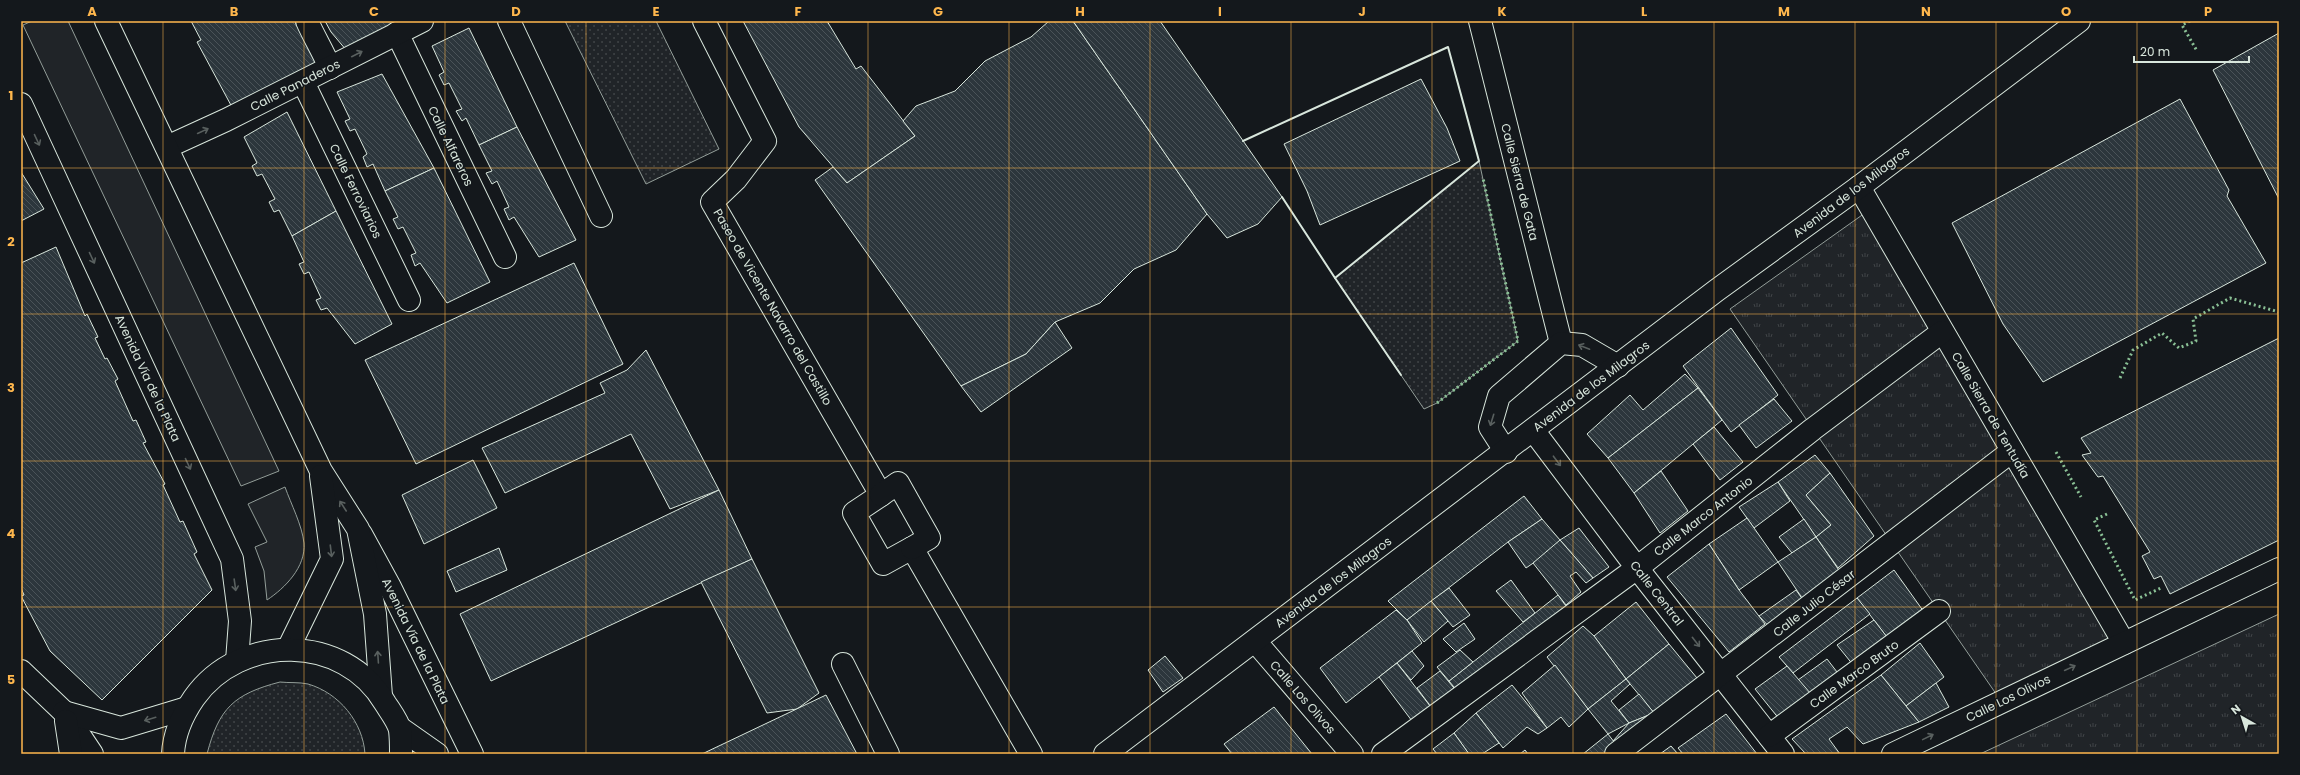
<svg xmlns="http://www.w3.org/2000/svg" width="2300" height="775" viewBox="0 0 2300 775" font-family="Poppins,sans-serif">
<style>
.grass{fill:url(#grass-dots);stroke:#939e99}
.park{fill:url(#park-tufts);stroke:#939e99}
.garden{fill:#202428;stroke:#939e99}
.building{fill:url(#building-back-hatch);stroke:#d8e6dc}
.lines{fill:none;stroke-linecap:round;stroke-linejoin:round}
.minor-casing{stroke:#d8e6dc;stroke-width:24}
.major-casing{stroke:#d8e6dc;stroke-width:24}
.minor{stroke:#14181c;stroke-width:22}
.major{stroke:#14181c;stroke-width:22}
.hedge{stroke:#8ac095;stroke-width:3;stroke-dasharray:2 3;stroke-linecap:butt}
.wall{stroke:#d8e6dc;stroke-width:2}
.oneway{stroke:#59605f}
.grid{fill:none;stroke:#ffb74d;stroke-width:1;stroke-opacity:0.55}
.labels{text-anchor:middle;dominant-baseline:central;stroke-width:3;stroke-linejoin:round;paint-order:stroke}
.street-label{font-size:12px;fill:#d8e6dc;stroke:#14181c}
.neatline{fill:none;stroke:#ffb74d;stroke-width:1.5}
.grid-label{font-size:13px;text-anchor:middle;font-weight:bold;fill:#ffb74d}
</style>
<defs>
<pattern id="grass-dots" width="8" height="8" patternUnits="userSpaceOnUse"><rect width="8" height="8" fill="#202428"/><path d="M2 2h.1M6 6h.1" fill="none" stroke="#404447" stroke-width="1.8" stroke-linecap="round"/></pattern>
<pattern id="park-tufts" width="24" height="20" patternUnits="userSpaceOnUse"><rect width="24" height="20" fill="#202428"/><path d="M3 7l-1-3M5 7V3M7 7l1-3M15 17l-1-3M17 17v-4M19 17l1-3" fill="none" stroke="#404447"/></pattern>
<pattern id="building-back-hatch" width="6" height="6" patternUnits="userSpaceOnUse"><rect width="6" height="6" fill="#2c363c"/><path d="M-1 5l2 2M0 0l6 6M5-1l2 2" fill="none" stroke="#4a5358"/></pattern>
</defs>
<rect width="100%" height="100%" fill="#14181c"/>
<g class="grass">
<polygon points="565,21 656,21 719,149 646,184"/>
<polygon points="1479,161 1518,341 1437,403 1424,409 1335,278"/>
<path d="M280 682C289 683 299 682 308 684 339 693 363 722 365 754H207C219 708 234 694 280 682Z"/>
</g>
<g class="park">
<polygon points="1879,203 2124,643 2001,701 1730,309"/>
<polygon points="2279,614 2279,754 1980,754"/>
</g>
<g class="garden">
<polygon points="32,21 68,21 279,471 241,486 23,25"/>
<path d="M285 487C291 504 302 525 304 543 306 567 285 588 267 600L264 571 255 547 267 542 248 504Z"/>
</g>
<g class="building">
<polygon points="191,21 299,21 324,71 233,109 197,42 201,40"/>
<polygon points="325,21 405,21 347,51 331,32"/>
<polygon points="743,21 827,21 856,69 861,66 915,136 847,183 799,127"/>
<polygon points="1049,21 1073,21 1207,214 1176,250 1134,269 1100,303 1055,322 1026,354 961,386 815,180 833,167 847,183 915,136 903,121 916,106 955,91 985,61 1031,37"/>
<polygon points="1073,21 1160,21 1282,197 1258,224 1227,238 1207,214"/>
<polygon points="469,28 517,127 479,145 466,118 462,121 456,111 462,109 449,83 444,85 439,75 444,72 432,46"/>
<polygon points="2279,33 2279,199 2213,70"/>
<polygon points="382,74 434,168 385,191 373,164 367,167 363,157 367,154 355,129 350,131 345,121 350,119 337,92"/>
<polygon points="1421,79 1447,128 1460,161 1320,225 1307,191 1284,144"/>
<polygon points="2180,99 2229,190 2227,196 2266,263 2043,382 2003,324 1952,223"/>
<polygon points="287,112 336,211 292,236 279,210 274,212 269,202 275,199 262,174 257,176 252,166 257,163 244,137"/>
<polygon points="517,127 576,240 539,257 514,217 509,220 504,209 509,207 497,181 492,184 486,173 492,171 479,145"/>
<polygon points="434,168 490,282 447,303 420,263 415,266 411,255 416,253 403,227 398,229 393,219 398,217 385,191"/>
<polygon points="21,172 44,209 21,221"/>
<polygon points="336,211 392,324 355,344 327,308 321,310 316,300 321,298 309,272 304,274 299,264 304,262 292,236"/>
<polygon points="56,247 85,316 87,314 98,337 95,338 105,359 107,358 118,379 115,381 133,421 136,420 146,442 143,443 165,484 163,485 180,522 183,521 197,552 194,554 212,590 102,700 50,651 21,596 24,595 21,588 21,263"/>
<polygon points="574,263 623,364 416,464 365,360"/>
<polygon points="1055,322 1072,348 981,412 961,386 1026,354"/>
<polygon points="1731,328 1778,395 1731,432 1683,366"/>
<polygon points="2279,338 2279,540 2170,594 2161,576 2154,579 2142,556 2150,552 2103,476 2098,477 2082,455 2091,453 2081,438"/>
<polygon points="646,350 719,490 670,509 631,434 505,493 482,448 605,393 600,383 627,370"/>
<polygon points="1685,374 1698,388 1608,458 1587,434 1630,395 1643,410"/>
<polygon points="1698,388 1722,420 1634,493 1608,458"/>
<polygon points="1774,399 1792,421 1756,448 1739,425"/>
<polygon points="1714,427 1743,462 1720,480 1693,444"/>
<polygon points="1815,455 1830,473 1806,495 1831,525 1816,537 1778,482"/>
<polygon points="473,460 497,508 424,544 402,495"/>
<polygon points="1661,471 1688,511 1660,533 1634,493"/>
<polygon points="1830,473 1874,536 1838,568 1816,537 1831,525 1806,495"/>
<polygon points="1778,482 1790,501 1754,528 1739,507"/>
<polygon points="719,490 752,559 491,681 460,614"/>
<polygon points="1524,496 1542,519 1508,542 1407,620 1388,601"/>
<polygon points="1747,518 1778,562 1739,590 1709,544"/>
<polygon points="1542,519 1560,540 1545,555 1526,568 1508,542"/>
<polygon points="1804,519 1816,537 1792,553 1779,537"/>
<polygon points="1579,528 1609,567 1593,578 1560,540"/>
<polygon points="1816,537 1845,579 1808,607 1778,562"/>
<polygon points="1560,540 1593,578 1586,583 1576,572 1570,576 1581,592 1566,605 1533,563"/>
<polygon points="1709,544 1739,590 1765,624 1729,652 1667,577"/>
<polygon points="499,548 507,570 456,592 447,571"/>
<polygon points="752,559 819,693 797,709 767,713 701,582"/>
<polygon points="1894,570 1929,619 1893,645 1857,598"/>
<polygon points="1511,580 1535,613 1523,622 1496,591"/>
<polygon points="1449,588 1470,615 1453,627 1431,601"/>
<polygon points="1796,590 1808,607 1775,633 1759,616"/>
<polygon points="1558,595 1569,610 1457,691 1449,681"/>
<polygon points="1857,598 1870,614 1793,673 1779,657"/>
<polygon points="1431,601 1448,621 1424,642 1407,620"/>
<polygon points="1636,602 1669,644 1626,679 1594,636"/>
<polygon points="1396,610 1407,620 1422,643 1346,703 1320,668"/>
<polygon points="1874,620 1893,645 1858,671 1837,645"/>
<polygon points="1464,623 1475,639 1456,652 1443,639"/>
<polygon points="1583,626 1594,636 1626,679 1588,709 1547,657"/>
<polygon points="1920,643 1944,677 1906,706 1881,675"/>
<polygon points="1669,644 1697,678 1654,713 1626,679"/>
<polygon points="1460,650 1473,662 1449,681 1437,667"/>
<polygon points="1412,651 1424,666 1411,680 1397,663"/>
<polygon points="1165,656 1183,678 1163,692 1148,670"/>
<polygon points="1827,659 1844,681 1817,701 1798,680"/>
<polygon points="1397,663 1437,715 1418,729 1379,677"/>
<polygon points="1555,665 1588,709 1569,727 1561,717 1547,728 1522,693"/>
<polygon points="1787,666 1817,701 1784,725 1755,689"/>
<polygon points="1440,671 1458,693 1434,711 1417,688"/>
<polygon points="1881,675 1919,722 1863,744 1847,727 1829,739 1840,754 1806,754 1792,739"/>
<polygon points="1626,679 1630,684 1611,701 1629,723 1608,734 1588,709"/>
<polygon points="1936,683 1949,707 1919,722 1906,706"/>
<polygon points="1512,685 1547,728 1538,734 1527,727 1503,748 1476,713"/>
<polygon points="1639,694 1654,713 1629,723 1619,710"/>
<polygon points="826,695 857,754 702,754"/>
<polygon points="1274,707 1312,754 1232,754 1224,744"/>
<polygon points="1476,713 1499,743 1482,754 1469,754 1454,733"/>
<polygon points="1654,713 1621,751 1613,741 1629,723"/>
<polygon points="1726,714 1757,754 1683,754 1678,748"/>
<polygon points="1454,733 1469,754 1437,754 1433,749"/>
<polygon points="1608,734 1621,751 1616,754 1583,754"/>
<polygon points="1671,746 1678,754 1660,754"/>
<polygon points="1525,750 1528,754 1520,754"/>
</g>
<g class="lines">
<defs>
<g id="minor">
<path d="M307 21C314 37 323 51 330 68"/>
<polyline points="509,21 601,216"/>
<polyline points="704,21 765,141 736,179 712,202 881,495 854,513 883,564 912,548 1031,754"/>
<polyline points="1480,21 1561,343"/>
<polyline points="397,33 505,257"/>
<polyline points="303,82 409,300"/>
<polyline points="21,104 232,559 240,621 237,661"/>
<polyline points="167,147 226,120 422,21"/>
<polyline points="1859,187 2124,643"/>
<polyline points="1533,430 1637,568 1783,754"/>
<polyline points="1506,452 1490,427 1499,396 1561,343 1582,345 1618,366"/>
<polyline points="881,495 898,483 929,538 912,548"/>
<polyline points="361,534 390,587 472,754"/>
<polyline points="1255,641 1352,754"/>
<polyline points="843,664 888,754"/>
<polyline points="21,671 64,712 92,754"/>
<polyline points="64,712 121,728 187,708"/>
<polyline points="66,721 71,754"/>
<polyline points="400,728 437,754"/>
<polyline points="1769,736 1939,611"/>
<polyline points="1105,754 1717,290 1859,187 2079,21"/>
<polyline points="1383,754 1637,568 1813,429 1942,332"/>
<polyline points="1616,754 2012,451"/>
<polyline points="1893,754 2279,569"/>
</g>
<g id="major">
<polyline points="106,21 321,471 358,529 375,614 381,696"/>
<polyline points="288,649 332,559 321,476"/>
<path d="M173 754C174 734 183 714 194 698 240 633 344 633 385 703 390 711 398 721 400 730 401 738 401 746 401 754"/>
</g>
</defs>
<use href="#minor" class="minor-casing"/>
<use href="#major" class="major-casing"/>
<use href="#minor" class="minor"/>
<use href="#major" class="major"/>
<g class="hedge">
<polyline points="2190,21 2182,25 2197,51"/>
<polyline points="2120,378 2133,350 2162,333 2179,348 2196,341 2193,319 2230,298 2279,312"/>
<polyline points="1437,403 1518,341 1483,178"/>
<polyline points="2056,452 2081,497"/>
<polyline points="2107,514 2094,520 2135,600 2161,588"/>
</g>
<g class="wall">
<polyline points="1243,141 1448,47 1479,161 1335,278 1282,197"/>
<polyline points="1335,278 1401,375"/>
</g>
</g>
<defs><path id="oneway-shaft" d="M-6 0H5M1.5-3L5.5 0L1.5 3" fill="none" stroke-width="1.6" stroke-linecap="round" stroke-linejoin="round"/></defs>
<g class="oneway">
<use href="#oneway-shaft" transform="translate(357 54) rotate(-27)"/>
<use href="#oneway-shaft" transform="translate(203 131) rotate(-25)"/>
<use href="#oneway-shaft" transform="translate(37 140) rotate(65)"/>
<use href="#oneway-shaft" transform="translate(92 258) rotate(65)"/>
<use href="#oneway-shaft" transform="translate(1584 347) rotate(-159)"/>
<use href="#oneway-shaft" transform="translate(1492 420) rotate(107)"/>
<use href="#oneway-shaft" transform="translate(1557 461) rotate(53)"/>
<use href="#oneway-shaft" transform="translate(188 464) rotate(65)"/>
<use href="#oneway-shaft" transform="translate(343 506) rotate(-123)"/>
<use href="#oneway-shaft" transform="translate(331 551) rotate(83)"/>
<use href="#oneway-shaft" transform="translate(235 585) rotate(82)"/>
<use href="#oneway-shaft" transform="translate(1696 642) rotate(52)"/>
<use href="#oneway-shaft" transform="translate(378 657) rotate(-94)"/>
<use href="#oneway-shaft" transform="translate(2070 668) rotate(-25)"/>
<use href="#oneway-shaft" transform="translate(150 719) rotate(163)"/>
<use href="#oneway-shaft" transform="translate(1928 737) rotate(-26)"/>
</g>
<path class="grid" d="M163 21V754M304 21V754M445 21V754M586 21V754M727 21V754M868 21V754M1009 21V754M1150 21V754M1291 21V754M1432 21V754M1573 21V754M1714 21V754M1855 21V754M1996 21V754M2137 21V754M21 168H2279M21 314H2279M21 461H2279M21 607H2279"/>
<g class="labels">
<g class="street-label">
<text transform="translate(295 85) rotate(-27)">Calle Panaderos</text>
<text transform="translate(451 146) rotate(64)">Calle Alfareros</text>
<text transform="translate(1520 182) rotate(76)">Calle Sierra de Gata</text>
<text transform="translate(356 191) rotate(64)">Calle Ferroviarios</text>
<text transform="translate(1851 192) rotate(-37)">Avenida de los Milagros</text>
<text transform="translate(773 307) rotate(60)">Paseo de Vicente Navarro del Castillo</text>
<text transform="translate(148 378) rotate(65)">Avenida Vía de la Plata</text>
<text transform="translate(1591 386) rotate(-37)">Avenida de los Milagros</text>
<text transform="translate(1991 415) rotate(60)">Calle Sierra de Tentudía</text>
<text transform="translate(1703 516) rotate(-38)">Calle Marco Antonio</text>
<text transform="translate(1333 582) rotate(-37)">Avenida de los Milagros</text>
<text transform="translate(1657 593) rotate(52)">Calle Central</text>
<text transform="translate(1814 603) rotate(-38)">Calle Julio César</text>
<text transform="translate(416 641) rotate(64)">Avenida Vía de la Plata</text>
<text transform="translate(1854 674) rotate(-36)">Calle Marco Bruto</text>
<text transform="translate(1303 697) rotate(49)">Calle Los Olivos</text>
<text transform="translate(2008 698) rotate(-26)">Calle Los Olivos</text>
</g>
</g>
<rect width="2300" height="775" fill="none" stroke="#14181c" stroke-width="44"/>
<g transform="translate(2242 717) rotate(321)" stroke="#14181c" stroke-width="3" paint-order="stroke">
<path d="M0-3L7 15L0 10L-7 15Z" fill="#d8e6dc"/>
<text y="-6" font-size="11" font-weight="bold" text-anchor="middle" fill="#d8e6dc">N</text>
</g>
<path d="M2134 56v6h115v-6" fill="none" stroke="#d8e6dc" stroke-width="2"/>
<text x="2140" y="56" font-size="12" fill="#d8e6dc" stroke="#14181c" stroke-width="3" paint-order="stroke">20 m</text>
<rect x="22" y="22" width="2256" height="731" class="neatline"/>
<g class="grid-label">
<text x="92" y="16">A</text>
<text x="234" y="16">B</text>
<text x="374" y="16">C</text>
<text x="516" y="16">D</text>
<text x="656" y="16">E</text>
<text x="798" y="16">F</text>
<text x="938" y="16">G</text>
<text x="1080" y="16">H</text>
<text x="1220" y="16">I</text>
<text x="1362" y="16">J</text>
<text x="1502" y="16">K</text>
<text x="1644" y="16">L</text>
<text x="1784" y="16">M</text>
<text x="1926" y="16">N</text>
<text x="2066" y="16">O</text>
<text x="2208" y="16">P</text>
<text x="11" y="100">1</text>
<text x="11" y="246">2</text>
<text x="11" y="392">3</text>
<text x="11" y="538">4</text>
<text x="11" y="684">5</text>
</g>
</svg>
